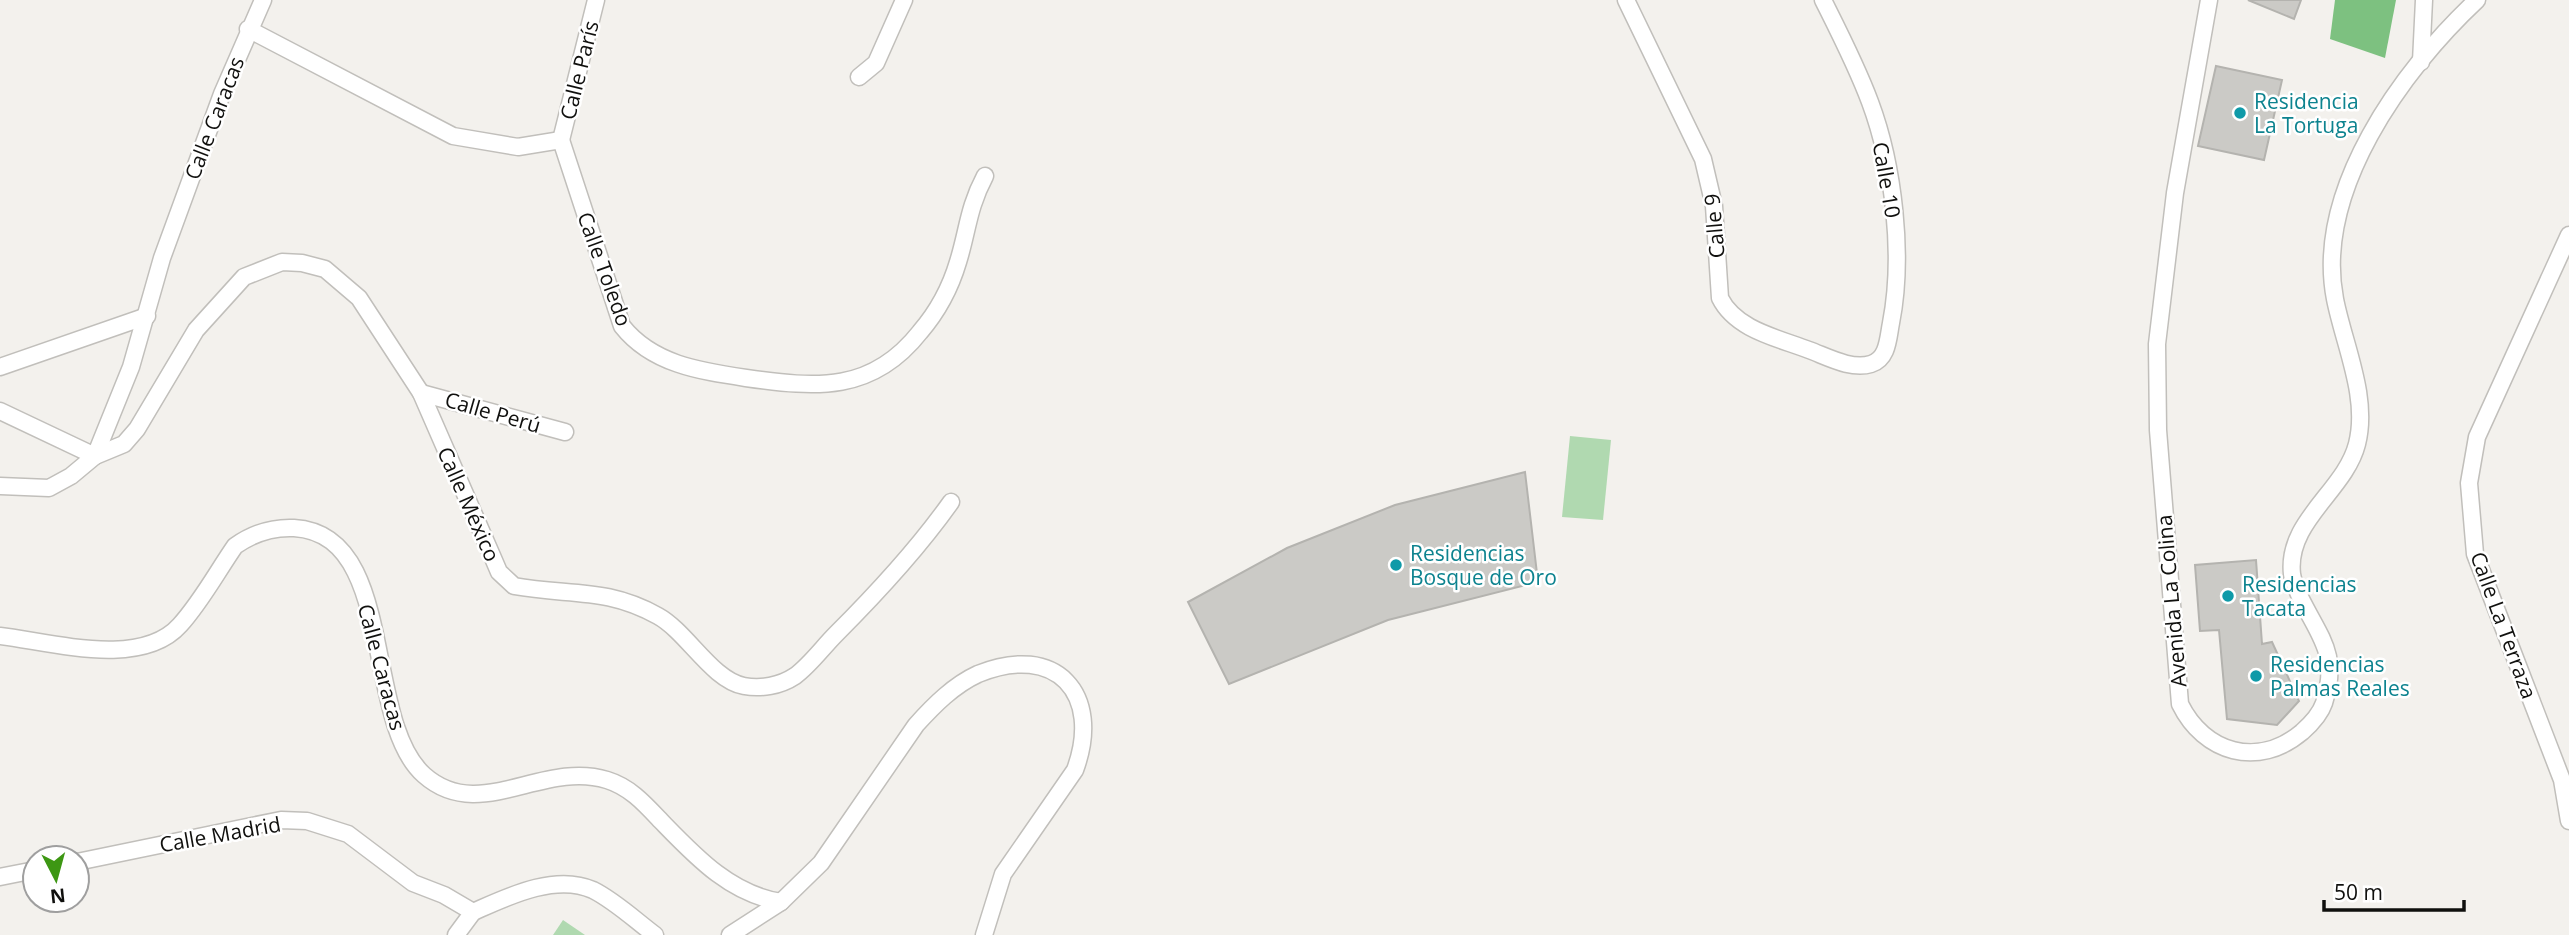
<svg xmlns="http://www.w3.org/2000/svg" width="2569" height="935" viewBox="0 0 2569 935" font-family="'Open Sans',sans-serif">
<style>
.green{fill:#b0d9b0}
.forest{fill:#7dc180}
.building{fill:#cbcac6;stroke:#b4b3af;stroke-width:2}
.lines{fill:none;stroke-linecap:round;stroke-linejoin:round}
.minor-casing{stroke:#c1bfbb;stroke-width:19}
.minor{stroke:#fff;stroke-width:16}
.culture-dot{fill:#0f9aa8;stroke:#fff;stroke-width:2.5}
.labels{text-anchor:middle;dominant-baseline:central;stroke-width:5;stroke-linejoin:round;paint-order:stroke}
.street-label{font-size:21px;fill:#10100e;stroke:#fff}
.culture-label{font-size:21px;fill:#0d838f;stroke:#fff;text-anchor:start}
</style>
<rect width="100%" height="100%" fill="#f3f1ed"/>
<g class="green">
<polygon points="1570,436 1611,440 1603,520 1562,517"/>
<polygon points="563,920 585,935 553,935"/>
</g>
<polygon class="forest" points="2335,0 2396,0 2385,58 2330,39"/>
<g class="building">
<polygon points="2248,0 2301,0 2294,19"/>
<polygon points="2216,66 2282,80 2264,160 2198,146"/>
<polygon points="1525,472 1538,582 1388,620 1229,684 1188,602 1287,548 1395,505"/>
<polygon points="2256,560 2262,644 2272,642 2299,701 2277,725 2227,719 2219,630 2200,631 2195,565"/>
</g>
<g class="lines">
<defs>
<g id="minor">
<path d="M1626 0 1703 159 1714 206 1720 298C1736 330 1778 338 1809 350 1828 357 1851 370 1871 364 1888 359 1888 338 1891 323 1904 257 1894 166 1870 102 1857 67 1840 34 1823 0"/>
<path d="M2209 0 2175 193 2157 344 2158 430 2180 704C2204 753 2258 769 2302 732 2311 724 2320 715 2324 703 2339 655 2321 639 2301 599 2298 592 2293 582 2292 574 2286 521 2345 491 2357 444 2369 397 2344 345 2335 299 2314 191 2402 70 2477 0"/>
<polyline points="248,29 453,136 518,147 561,140"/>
<polyline points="2421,62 2424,0"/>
<polyline points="859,77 876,63 904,0"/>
<path d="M561 140 622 326C652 364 699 371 746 378 817 388 872 393 920 332 938 311 950 289 958 262 968 230 968 208 985 176"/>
<polyline points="561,140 596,0"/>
<polyline points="2569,235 2477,437 2469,483 2475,554 2562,780 2569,821"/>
<polyline points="0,367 147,316"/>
<polyline points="421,393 565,432"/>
<path d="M0 411 95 456 124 444 137 429 196 330 244 277 282 262 302 263 325 269 359 298 421 393 493 558 499 572 514 586C569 596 606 587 658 616 687 632 712 680 744 686 761 689 780 686 795 676 810 665 823 647 836 634 878 592 917 550 951 502"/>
<polyline points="0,486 49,488 71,476 95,456 131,367 162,258 222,94 263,0"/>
<path d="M0 636C51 642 141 669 180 625 201 602 217 572 235 546 252 534 273 527 294 528 398 534 362 720 424 775 479 824 542 760 607 780 630 787 645 804 661 821 695 856 730 894 781 902"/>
<polyline points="77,862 281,820 307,821 348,834 413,883 444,895 473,912"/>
<polyline points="0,877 35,870"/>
<path d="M473 912C507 897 555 873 593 890 615 901 635 920 655 935"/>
<polyline points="456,935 473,912"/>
<path d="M730 935 781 902 821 863 916 725C934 705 954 685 978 674 1056 642 1103 694 1075 770L1003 874 984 935"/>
</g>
</defs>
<use href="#minor" class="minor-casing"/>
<use href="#minor" class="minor"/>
</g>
<g class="culture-dot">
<circle cx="2240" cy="113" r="7"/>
<circle cx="1396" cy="565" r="7"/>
<circle cx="2228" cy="596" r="7"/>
<circle cx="2256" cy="676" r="7"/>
</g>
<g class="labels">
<g class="street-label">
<text transform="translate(579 70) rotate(-76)">Calle París</text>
<text transform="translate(214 118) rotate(-69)">Calle Caracas</text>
<text transform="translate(1887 180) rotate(80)">Calle 10</text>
<text transform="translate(1714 226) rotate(-95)">Calle 9</text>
<text transform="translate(605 269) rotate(70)">Calle Toledo</text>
<text transform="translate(493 412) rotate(16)">Calle Perú</text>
<text transform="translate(469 504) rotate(66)">Calle México</text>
<text transform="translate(2171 601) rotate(-95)">Avenida La Colina</text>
<text transform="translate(2504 625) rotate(70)">Calle La Terraza</text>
<text transform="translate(382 667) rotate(75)">Calle Caracas</text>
<text transform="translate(220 834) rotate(-10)">Calle Madrid</text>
</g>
<g class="culture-label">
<text x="2254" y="101">Residencia<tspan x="2254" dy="24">La Tortuga</tspan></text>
<text x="1410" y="553">Residencias<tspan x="1410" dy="24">Bosque de Oro</tspan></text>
<text x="2242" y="584">Residencias<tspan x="2242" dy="24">Tacata</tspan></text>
<text x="2270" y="664">Residencias<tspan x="2270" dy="24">Palmas Reales</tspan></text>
</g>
</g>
<g transform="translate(56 879) rotate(174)"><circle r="33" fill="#ffffff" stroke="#9f9f9f" stroke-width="2"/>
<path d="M0-5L12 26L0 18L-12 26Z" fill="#3d9713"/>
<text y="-10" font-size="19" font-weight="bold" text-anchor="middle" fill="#10100e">N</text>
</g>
<path d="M2324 900v10h140v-10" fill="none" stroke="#10100e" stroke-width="3.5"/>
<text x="2334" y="900" font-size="21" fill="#10100e" stroke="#ffffff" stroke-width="5" paint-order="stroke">50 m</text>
</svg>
